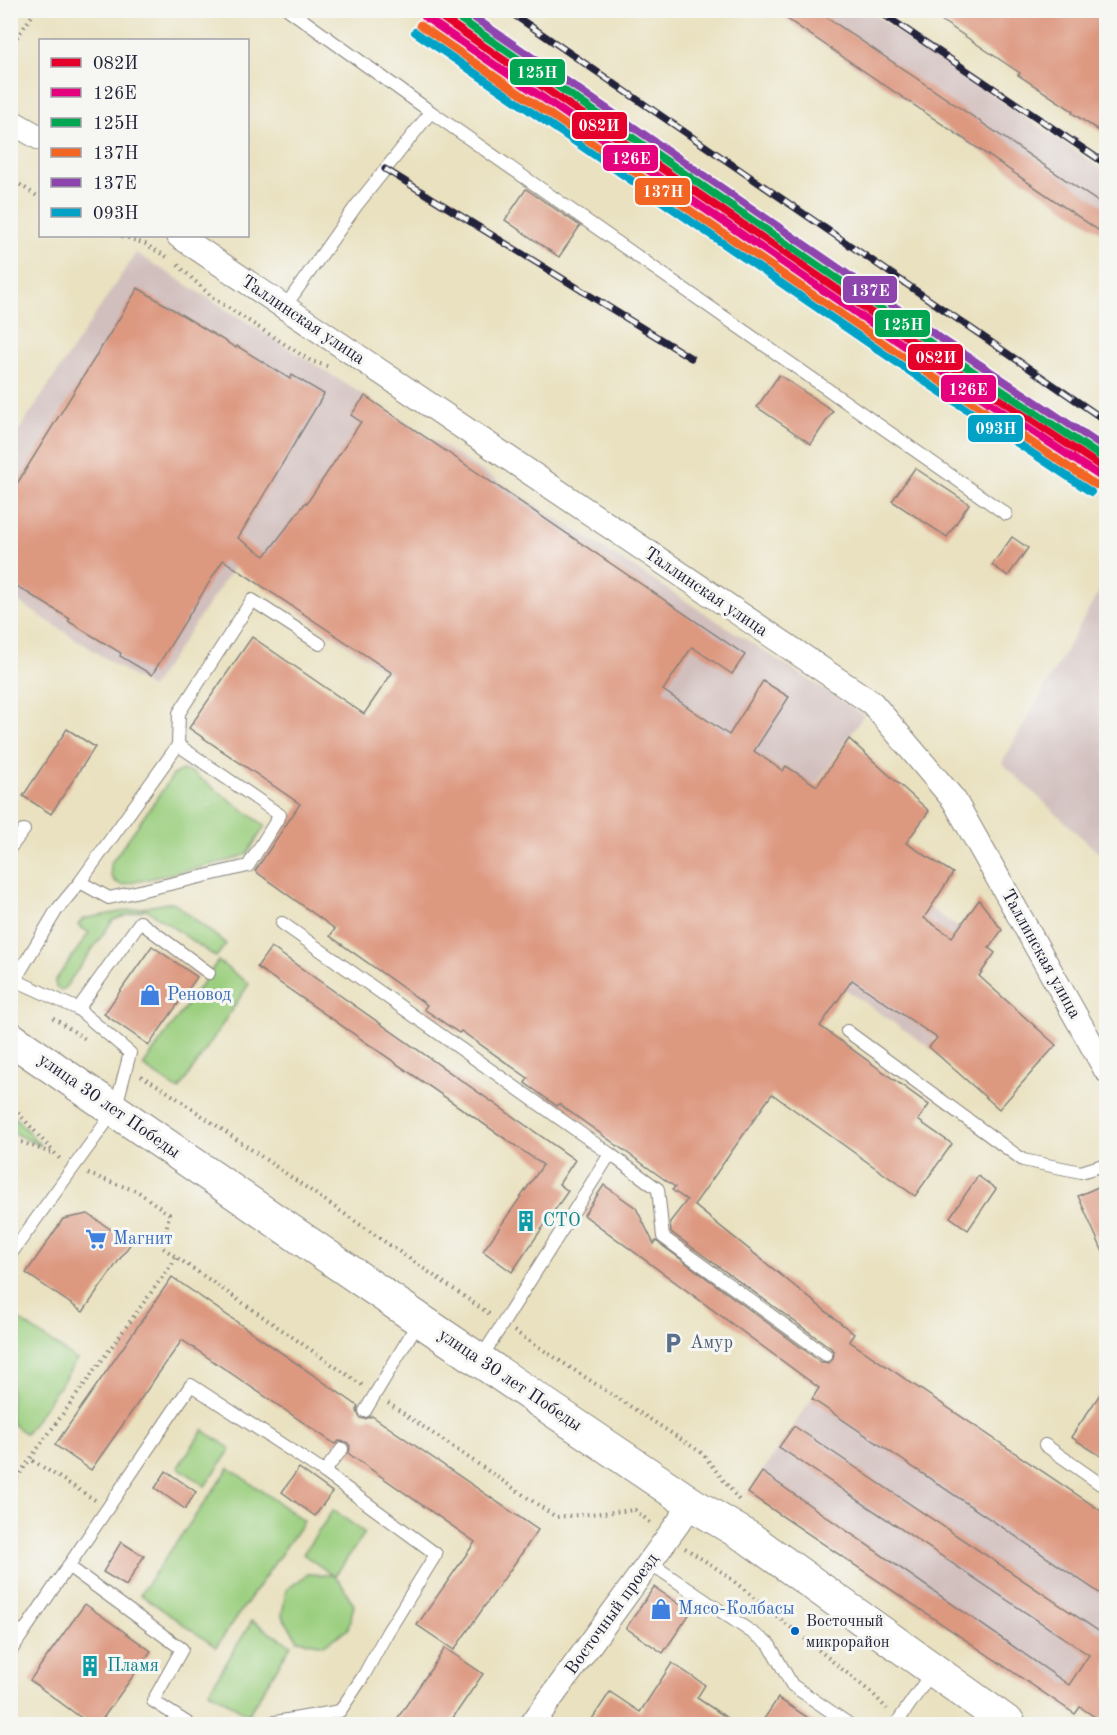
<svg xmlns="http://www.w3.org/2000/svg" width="1117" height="1735" viewBox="0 0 1117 1735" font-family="'Old Standard TT',serif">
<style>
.industrial{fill:#d1bfbe}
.green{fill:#9bcf7f;stroke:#5e785d;stroke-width:1.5}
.building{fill:#dd9880}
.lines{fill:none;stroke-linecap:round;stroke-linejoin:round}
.lane-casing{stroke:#86827d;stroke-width:14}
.street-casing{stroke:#86827d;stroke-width:26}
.secondary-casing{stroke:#86827d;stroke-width:35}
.path{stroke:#86827d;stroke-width:4;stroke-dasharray:1.5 4.5;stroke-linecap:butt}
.lane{stroke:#fff;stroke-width:12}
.street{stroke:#fff;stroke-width:24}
.secondary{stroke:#fff;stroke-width:33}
.rail-casing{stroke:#22223b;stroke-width:7}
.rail{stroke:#f6f6f2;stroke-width:4.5;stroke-dasharray:14;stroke-linecap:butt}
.rail-1-casing{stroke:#f6f6f2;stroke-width:12}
.rail-2-casing{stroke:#f6f6f2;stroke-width:12}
.rail-3-casing{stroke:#f6f6f2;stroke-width:12}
.rail-4-casing{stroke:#f6f6f2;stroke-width:12}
.rail-5-casing{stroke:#f6f6f2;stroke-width:12}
.rail-6-casing{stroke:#f6f6f2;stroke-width:12}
.rail-1{stroke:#e4002b;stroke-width:8}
.rail-2{stroke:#e5007d;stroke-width:8}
.rail-3{stroke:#00a651;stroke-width:8}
.rail-4{stroke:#f26522;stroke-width:8}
.rail-5{stroke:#8e44ad;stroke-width:8}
.rail-6{stroke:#02a2c7;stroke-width:8}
.bus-dot{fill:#0065bd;stroke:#f6f6f2;stroke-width:2}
.labels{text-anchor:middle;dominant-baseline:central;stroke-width:6;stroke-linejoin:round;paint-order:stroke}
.bus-label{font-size:16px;fill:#22223b;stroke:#f6f6f2;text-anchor:start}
.street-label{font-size:18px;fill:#22223b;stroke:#f6f6f2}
.shop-label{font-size:18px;fill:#366cbe;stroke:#f6f6f2;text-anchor:start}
.culture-label{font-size:18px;fill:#0d838f;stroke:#f6f6f2;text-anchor:start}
.service-label{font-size:18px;fill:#4e5e75;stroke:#f6f6f2;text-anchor:start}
.line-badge{stroke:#f6f6f2;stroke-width:2}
.badge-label{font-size:16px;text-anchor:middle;font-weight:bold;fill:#fff}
</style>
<rect width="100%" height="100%" fill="#f6f6f2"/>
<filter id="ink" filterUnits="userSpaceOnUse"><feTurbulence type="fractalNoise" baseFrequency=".0167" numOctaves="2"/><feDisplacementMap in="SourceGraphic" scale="12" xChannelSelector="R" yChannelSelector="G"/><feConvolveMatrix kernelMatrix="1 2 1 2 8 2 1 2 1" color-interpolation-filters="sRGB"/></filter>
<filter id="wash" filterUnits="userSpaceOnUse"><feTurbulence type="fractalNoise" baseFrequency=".008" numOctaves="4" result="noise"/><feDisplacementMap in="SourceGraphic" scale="24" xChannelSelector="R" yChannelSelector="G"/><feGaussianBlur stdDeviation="1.35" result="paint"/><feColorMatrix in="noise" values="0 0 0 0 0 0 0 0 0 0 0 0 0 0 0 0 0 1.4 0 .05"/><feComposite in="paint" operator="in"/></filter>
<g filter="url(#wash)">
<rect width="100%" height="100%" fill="#e9e1bf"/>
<g class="industrial">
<polygon points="774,11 869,11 1106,172 1106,236"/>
<polygon points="136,253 365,396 864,715 795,815 995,953 929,1047 234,567 151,688 11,597 10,444"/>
<polygon points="1106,579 1106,860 1002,763"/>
<polygon points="850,1342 1106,1515 1106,1668 1075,1714 748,1493"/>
</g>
<g class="green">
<path d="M182 770 193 773 265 826 247 854 232 860 122 885C110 880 110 875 111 863L174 774Z"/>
<polygon points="173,902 226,944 216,957 146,909 113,920 64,989 60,990 56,987 55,981 89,933 78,925 83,919"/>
<polygon points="218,961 249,984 179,1090 143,1066"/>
<polygon points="11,1113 41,1146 11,1132"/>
<polygon points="12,1315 77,1360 26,1434 11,1423 10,1318"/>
<polygon points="203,1430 231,1449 205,1486 178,1467"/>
<polygon points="229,1468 304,1521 216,1647 140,1594"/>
<polygon points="333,1510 365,1533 334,1577 339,1580 354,1605 348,1629 324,1645 298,1640 282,1616 286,1590 308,1574 330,1575 334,1576 303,1554"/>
<polygon points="252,1621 291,1645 248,1715 209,1691"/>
</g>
<g id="blocks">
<g class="building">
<polygon points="774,10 816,10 1107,208 1107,236"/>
<polygon points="926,10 1107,10 1107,136 1072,113 1073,111 1018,75 1020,73"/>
<polygon points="526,189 580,226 559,257 505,220"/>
<polygon points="138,288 236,348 237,346 290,379 292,375 324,394 238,538 265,556 306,502 307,503 361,422 351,415 365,396 745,655 732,674 692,647 663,690 729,735 763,681 789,697 754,751 783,771 786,766 817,786 849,739 929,811 906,843 953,873 924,918 952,937 979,900 1002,930 989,948 995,953 979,976 1056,1045 999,1109 929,1047 937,1038 852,980 820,1026 929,1105 918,1120 952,1144 915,1196 772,1094 694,1205 854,1334 849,1341 1107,1515 1107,1598 812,1399 819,1388 584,1215 604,1185 636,1208 654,1244 656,1241 821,1362 829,1363 833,1359 834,1352 831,1348 671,1232 670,1222 687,1200 672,1190 675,1187 559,1104 557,1106 525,1083 528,1078 461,1031 459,1033 424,1009 427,1005 330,936 335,929 255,871 300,804 189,728 252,637 364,714 392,673 223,560 152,675 120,656 121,653 68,621 70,619 10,582 10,495"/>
<polygon points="779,375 833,411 811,444 757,407"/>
<polygon points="915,468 969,504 947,537 892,501"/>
<polygon points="1012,537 1028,548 1008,576 992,565"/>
<polygon points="67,729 95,747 51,814 23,796"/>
<polygon points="152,946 197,977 149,1045 104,1014"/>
<polygon points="271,947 575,1160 559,1184 568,1191 512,1272 483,1251 543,1165 257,967"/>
<polygon points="978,1176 996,1189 968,1230 950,1217"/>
<polygon points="1107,1183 1107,1261 1078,1196"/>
<polygon points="88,1214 131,1243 83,1312 26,1273 63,1219"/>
<polygon points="172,1277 358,1406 357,1411 360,1418 365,1419 372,1416 538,1530 454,1650 417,1625 475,1542 349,1454 350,1446 347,1442 339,1441 335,1444 182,1340 91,1470 55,1445"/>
<polygon points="1107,1384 1107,1460 1071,1437"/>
<polygon points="794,1426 1103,1634 1107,1629 1107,1725 1080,1707 1075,1714 748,1493 762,1472 1069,1685 1089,1655 779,1447"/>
<polygon points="299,1468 332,1492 315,1516 282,1492"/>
<polygon points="166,1471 196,1492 185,1509 155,1488"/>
<polygon points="121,1542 144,1556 126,1586 103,1572"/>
<polygon points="654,1587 691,1612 663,1653 626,1628"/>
<polygon points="85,1604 151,1651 98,1725 91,1725 30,1680"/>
<polygon points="445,1648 483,1674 448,1725 393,1725"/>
<polygon points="672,1663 705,1685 697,1698 738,1725 588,1725 610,1692 640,1712"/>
<polygon points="778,1698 819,1725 760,1725"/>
</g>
</g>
</g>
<g filter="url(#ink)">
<use href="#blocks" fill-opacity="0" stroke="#86827d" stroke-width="1.5"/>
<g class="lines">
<defs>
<g id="lane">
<polyline points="289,10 431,112"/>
<polyline points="284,308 356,206 431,112 1006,514"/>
<polyline points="178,745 179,713 252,600 320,644"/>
<polyline points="10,848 24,830"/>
<polyline points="282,923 610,1154"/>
<polyline points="10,984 15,980 56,911 80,882 178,745 280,815 248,866 109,898 80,882"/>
<polyline points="78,1009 140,922 209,973"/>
<polyline points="847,1031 1023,1160 1081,1172 1106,1164"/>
<polyline points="10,1255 115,1110 130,1053 78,1009 15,980"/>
<polyline points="481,1358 610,1154 658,1189 663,1237 826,1355"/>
<polyline points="365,1411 419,1321"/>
<polyline points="1045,1445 1106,1488"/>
<polyline points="324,1472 342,1449"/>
<polyline points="650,1563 769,1644 792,1685 849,1724"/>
<polyline points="68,1566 182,1649 153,1701 189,1724"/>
<polyline points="10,1625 23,1633 191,1385 324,1472 436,1554 387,1633 364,1675 340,1711 264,1724"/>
<polyline points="10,1652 23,1633"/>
<polyline points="896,1724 932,1672"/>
</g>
<g id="street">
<polyline points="10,121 40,138"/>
<polyline points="179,236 872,703 954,800 1106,1070"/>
<polyline points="532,1724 692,1504"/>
</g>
<polyline id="secondary" points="10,1038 420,1320 692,1504 749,1538 1009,1724"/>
</defs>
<use href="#lane" class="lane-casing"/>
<use href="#street" class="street-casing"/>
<use href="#secondary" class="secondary-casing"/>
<g class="path">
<polyline points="10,47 36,10"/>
<polyline points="10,178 40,198"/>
<polyline points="122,236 145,244 167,257"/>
<polyline points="178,265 213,298 311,361 330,367"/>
<polyline points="53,1018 87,1040"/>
<polyline points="141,1076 162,1088 491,1315"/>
<polyline points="10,1104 60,1159"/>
<polyline points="10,1138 54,1154"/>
<polyline points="88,1174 137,1191 169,1214 163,1248 362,1385"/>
<polyline points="514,1331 702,1453 739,1500"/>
<polyline points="388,1403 556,1517 635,1510 652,1524"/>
<polyline points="10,1488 30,1459"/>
<polyline points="95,1500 30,1459 177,1257"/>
<polyline points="685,1548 725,1574 874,1695 887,1709"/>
</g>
<use href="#lane" class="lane"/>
<use href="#street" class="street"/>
<use href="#secondary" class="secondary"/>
<defs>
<g id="rail">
<polyline points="507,10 1106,421"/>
<polyline points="877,10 1106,164"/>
<polyline points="385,169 691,358"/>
</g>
</defs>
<use href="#rail" class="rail-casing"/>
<use href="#rail" class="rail"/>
<defs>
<polyline id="rail-1" points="431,10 933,355 1106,470"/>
<polyline id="rail-2" points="425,17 928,362 1101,477"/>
<polyline id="rail-3" points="447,10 938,348 1106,460"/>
<polyline id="rail-4" points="420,25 923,370 1096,485"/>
<polyline id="rail-5" points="463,10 943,340 1106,449"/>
<polyline id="rail-6" points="415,32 918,377 1091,492"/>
</defs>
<use href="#rail-1" class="rail-1-casing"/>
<use href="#rail-2" class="rail-2-casing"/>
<use href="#rail-3" class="rail-3-casing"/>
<use href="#rail-4" class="rail-4-casing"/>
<use href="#rail-5" class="rail-5-casing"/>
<use href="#rail-6" class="rail-6-casing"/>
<use href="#rail-1" class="rail-1"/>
<use href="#rail-2" class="rail-2"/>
<use href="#rail-3" class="rail-3"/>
<use href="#rail-4" class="rail-4"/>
<use href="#rail-5" class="rail-5"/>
<use href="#rail-6" class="rail-6"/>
</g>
</g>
<defs>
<symbol id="shop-bare" viewBox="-9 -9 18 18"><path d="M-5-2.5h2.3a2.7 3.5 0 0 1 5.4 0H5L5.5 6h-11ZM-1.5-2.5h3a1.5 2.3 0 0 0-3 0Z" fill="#3f7fe0" stroke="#f6f6f2" stroke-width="2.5" paint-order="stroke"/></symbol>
<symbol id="building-bare" viewBox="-9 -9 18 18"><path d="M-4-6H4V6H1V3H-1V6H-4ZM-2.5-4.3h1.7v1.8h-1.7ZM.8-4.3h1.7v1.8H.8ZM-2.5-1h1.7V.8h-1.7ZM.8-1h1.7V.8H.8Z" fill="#0f9aa8" stroke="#f6f6f2" stroke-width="2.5" paint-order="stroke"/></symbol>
<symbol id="supermarket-bare" viewBox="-9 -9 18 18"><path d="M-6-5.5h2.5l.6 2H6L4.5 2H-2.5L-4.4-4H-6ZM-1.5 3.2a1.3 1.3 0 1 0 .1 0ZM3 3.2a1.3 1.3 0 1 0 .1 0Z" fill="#3f7fe0" stroke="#f6f6f2" stroke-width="2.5" paint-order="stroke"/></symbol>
<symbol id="parking-bare" viewBox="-9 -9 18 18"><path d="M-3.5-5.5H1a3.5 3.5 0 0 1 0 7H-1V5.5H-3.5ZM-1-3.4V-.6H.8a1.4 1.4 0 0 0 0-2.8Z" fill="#5c6f8a" stroke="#f6f6f2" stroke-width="2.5" paint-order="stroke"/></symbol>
</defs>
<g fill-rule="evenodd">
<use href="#shop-bare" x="135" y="980" width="30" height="30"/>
<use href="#building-bare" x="511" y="1206" width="30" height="30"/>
<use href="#supermarket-bare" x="81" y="1224" width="30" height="30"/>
<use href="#parking-bare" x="658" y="1328" width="30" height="30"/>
<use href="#shop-bare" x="646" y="1594" width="30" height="30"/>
<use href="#building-bare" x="75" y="1651" width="30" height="30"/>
</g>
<circle class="bus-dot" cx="795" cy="1631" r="5"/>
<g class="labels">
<g class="bus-label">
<text x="806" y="1622">Восточный<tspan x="806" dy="21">микрорайон</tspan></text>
</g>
<g class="street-label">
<text transform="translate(303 320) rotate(34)">Таллинская улица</text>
<text transform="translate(706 592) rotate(34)">Таллинская улица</text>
<text transform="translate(1041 954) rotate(61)">Таллинская улица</text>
<text transform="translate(109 1106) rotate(35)">улица 30 лет Победы</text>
<text transform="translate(510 1380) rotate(34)">улица 30 лет Победы</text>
<text transform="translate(612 1614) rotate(-54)">Восточный проезд</text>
</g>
<g class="shop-label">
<text x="167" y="995">Реновод</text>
<text x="113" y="1239">Магнит</text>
<text x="678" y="1609">Мясо-Колбасы</text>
</g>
<g class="culture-label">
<text x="543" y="1221">СТО</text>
<text x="107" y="1666">Пламя</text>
</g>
<g class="service-label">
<text x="690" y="1343">Амур</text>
</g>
</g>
<g class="line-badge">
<rect x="509" y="58" width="57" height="28" rx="6" fill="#00a651"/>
<rect x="571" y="111" width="57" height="29" rx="6" fill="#e4002b"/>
<rect x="602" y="144" width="57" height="28" rx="6" fill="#e5007d"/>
<rect x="634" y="177" width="57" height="29" rx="6" fill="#f26522"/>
<rect x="842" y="275" width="56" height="29" rx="6" fill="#8e44ad"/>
<rect x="874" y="309" width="57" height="29" rx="6" fill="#00a651"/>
<rect x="907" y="343" width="57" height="28" rx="6" fill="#e4002b"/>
<rect x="940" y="374" width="57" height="29" rx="6" fill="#e5007d"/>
<rect x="967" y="414" width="57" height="29" rx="6" fill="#02a2c7"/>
</g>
<g class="badge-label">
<text x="537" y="78">125Н</text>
<text x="599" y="131">082И</text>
<text x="631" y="164">126Е</text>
<text x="663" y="197">137Н</text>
<text x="870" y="296">137Е</text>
<text x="903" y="330">125Н</text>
<text x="936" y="363">082И</text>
<text x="968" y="395">126Е</text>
<text x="996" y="434">093Н</text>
</g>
<rect width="1117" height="1735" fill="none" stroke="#f6f6f2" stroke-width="36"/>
<rect x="39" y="39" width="210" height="198" fill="#f6f6f2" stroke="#a1a1a9" stroke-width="1.5"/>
<rect x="51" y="58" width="30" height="9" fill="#e4002b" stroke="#a1a1a9" stroke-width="1.5"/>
<text x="93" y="69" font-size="18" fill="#22223b">082И</text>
<rect x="51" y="88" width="30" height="9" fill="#e5007d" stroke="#a1a1a9" stroke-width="1.5"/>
<text x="93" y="99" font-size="18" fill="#22223b">126Е</text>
<rect x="51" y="118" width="30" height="9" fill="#00a651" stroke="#a1a1a9" stroke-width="1.5"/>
<text x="93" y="129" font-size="18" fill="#22223b">125Н</text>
<rect x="51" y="148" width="30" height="9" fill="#f26522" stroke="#a1a1a9" stroke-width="1.5"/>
<text x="93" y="159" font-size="18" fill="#22223b">137Н</text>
<rect x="51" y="178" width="30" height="9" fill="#8e44ad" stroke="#a1a1a9" stroke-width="1.5"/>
<text x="93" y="189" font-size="18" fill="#22223b">137Е</text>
<rect x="51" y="208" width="30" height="9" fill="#02a2c7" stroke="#a1a1a9" stroke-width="1.5"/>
<text x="93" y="219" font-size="18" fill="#22223b">093Н</text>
</svg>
